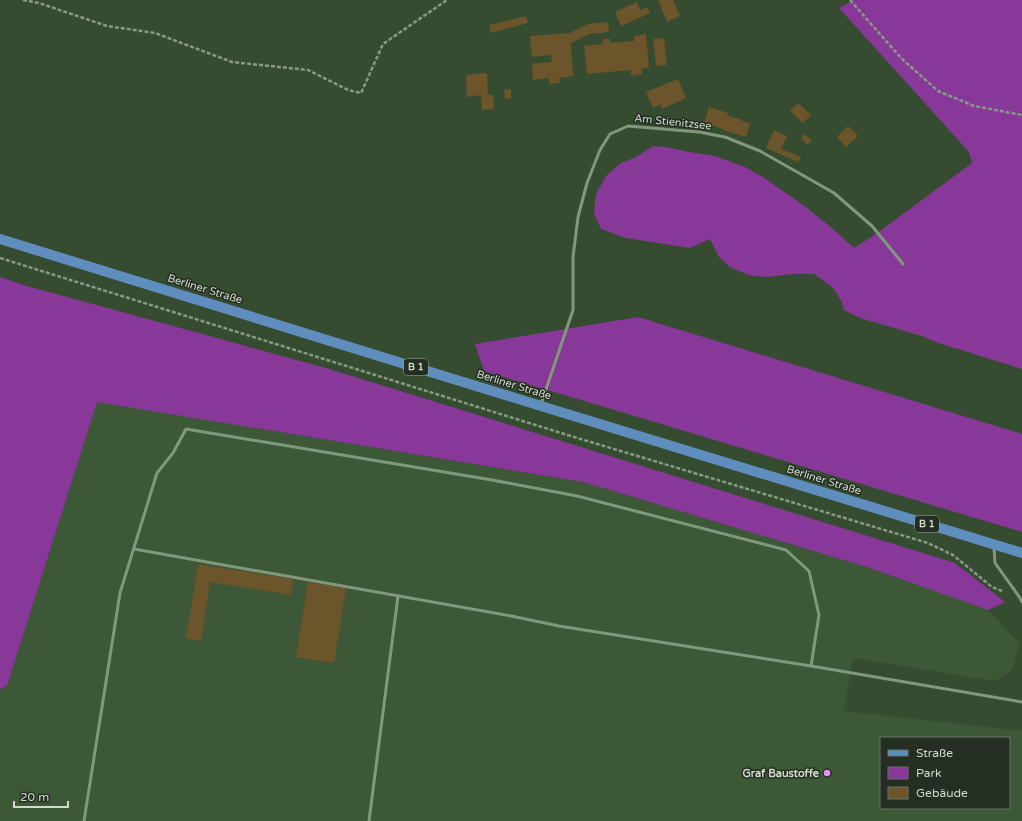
<svg xmlns="http://www.w3.org/2000/svg" width="1022" height="821" viewBox="0 0 1022 821" font-family="'Varela Round',sans-serif">
<style>
.built{fill:#3d5837;fill-rule:evenodd}
.green{fill:#873899}
.building{fill:#6c542b}
.lines{fill:none;stroke-linecap:round;stroke-linejoin:round}
.path{stroke:#889984;stroke-width:2.5;stroke-dasharray:4 2;stroke-linecap:butt}
.lane{stroke:#80987b;stroke-width:3}
.primary{stroke:#5f8dbe;stroke-width:10}
.poi-dot{fill:#e98dfe;stroke:#242e22;stroke-width:1.5}
.labels{text-anchor:middle;dominant-baseline:central;stroke-width:3;stroke-linejoin:round;paint-order:stroke}
.shield{fill:#242e22;stroke:#9ba798;stroke-width:1}
.shield-label{font-size:10px;font-weight:bold;fill:#cedbcb}
.street-label{font-size:11px;fill:#cedbcb;stroke:#242e22}
.poi-label{font-size:11px;font-weight:bold;fill:#cedbcb;stroke:#242e22;text-anchor:end}
</style>
<rect width="100%" height="100%" fill="#364c31"/>
<path class="built" d="M97 402 583 482 867 567 988 610 1019 643 1013 669 995 681 853 658 844 711 1022 731V821H0V689L7 686ZM881 738H1009V808H881Z"/>
<g class="green">
<polygon points="853,0 1022,0 1022,369 958,349 938,343 922,336 860,318 844,310 842,302 833,288 814,274 791,274 767,277 748,275 730,267 719,257 710,239 690,248 626,238 601,229 594,214 596,194 606,176 621,163 636,157 653,146 666,147 689,152 715,156 745,167 763,177 803,205 833,229 854,248 876,234 972,163 969,152 839,8"/>
<polygon points="0,277 27,286 326,368 955,563 1005,602 988,610 867,567 583,482 97,402 7,686 0,689"/>
<polygon points="638,317 1022,434 1022,532 484,371 475,344"/>
</g>
<g class="building">
<polygon points="658,0 673,0 680,16 667,22"/>
<polygon points="637,2 640,10 647,7 650,13 621,26 615,12"/>
<polygon points="526,16 528,23 491,33 489,25"/>
<polygon points="608,22 609,32 589,34 571,43 573,76 559,78 560,83 549,84 549,78 533,80 532,64 552,62 551,55 532,57 530,36 570,33 588,24"/>
<polygon points="646,34 649,68 641,68 642,74 631,76 631,70 587,74 584,46 603,44 602,39 610,39 610,43 634,41 634,36"/>
<polygon points="664,38 667,65 656,66 653,39"/>
<polygon points="487,73 488,95 493,95 494,109 482,110 481,95 467,97 466,75"/>
<polygon points="678,79 686,98 662,109 661,104 653,108 646,92"/>
<polygon points="511,89 511,98 505,99 504,90"/>
<polygon points="798,103 811,115 803,123 790,111"/>
<polygon points="709,107 728,113 727,115 742,120 742,121 750,123 746,137 722,130 723,129 704,123"/>
<polygon points="848,126 858,136 846,147 837,137"/>
<polygon points="774,130 787,136 781,149 801,157 798,162 766,148"/>
<polygon points="805,134 812,141 807,145 801,138"/>
<polygon points="198,564 293,579 291,595 210,582 201,641 186,638"/>
<polygon points="308,582 346,588 334,663 296,657"/>
</g>
<g class="lines">
<g class="path">
<polyline points="23,0 39,3 107,26 155,33 232,62 308,70 348,90 361,93 383,44 447,0"/>
<polyline points="850,0 902,59 938,91 974,106 1022,115"/>
<polyline points="0,258 574,437 928,543 953,555 992,587 1002,591"/>
</g>
<g class="lane">
<polyline points="541,404 573,310 573,257 578,217 587,183 600,150 610,134 628,126 699,132 725,137 760,151 834,193 872,226 903,264"/>
<polyline points="994,547 995,563 1020,598 1022,602"/>
<polyline points="134,549 511,616 559,626 811,666 1022,702"/>
<polyline points="84,821 120,593 157,473 173,453 186,429 492,480 577,496 786,550 809,571 819,615 811,666"/>
<polyline points="369,821 398,596"/>
</g>
<polyline class="primary" points="0,239 541,406 1022,553"/>
</g>
<circle class="poi-dot" cx="827" cy="773" r="4"/>
<g class="labels">
<g class="shield">
<rect x="404" y="359" width="24" height="16" rx="3"/>
<rect x="915" y="516" width="24" height="16" rx="3"/>
</g>
<g class="shield-label">
<text x="416" y="367">B 1</text>
<text x="927" y="524">B 1</text>
</g>
<g class="street-label">
<text transform="translate(673 122) rotate(6)">Am Stienitzsee</text>
<text transform="translate(205 289) rotate(17)">Berliner Straße</text>
<text transform="translate(514 385) rotate(17)">Berliner Straße</text>
<text transform="translate(824 480) rotate(17)">Berliner Straße</text>
</g>
<g class="poi-label">
<text x="819" y="773">Graf Baustoffe</text>
</g>
</g>
<rect x="880" y="737" width="130" height="72" fill="#242e22" stroke="#687366"/>
<rect x="888" y="750" width="20" height="6" fill="#5f8dbe" stroke="#687366"/>
<text x="916" y="757" font-size="12" fill="#cedbcb">Straße</text>
<rect x="888" y="767" width="20" height="12" fill="#873899" stroke="#687366"/>
<text x="916" y="777" font-size="12" fill="#cedbcb">Park</text>
<rect x="888" y="787" width="20" height="12" fill="#6c542b" stroke="#687366"/>
<text x="916" y="797" font-size="12" fill="#cedbcb">Gebäude</text>
<path d="M14 801v6h54v-6" fill="none" stroke="#cedbcb" stroke-width="2"/>
<text x="20" y="801" font-size="12" fill="#cedbcb" stroke="#242e22" stroke-width="3" paint-order="stroke">20 m</text>
</svg>
